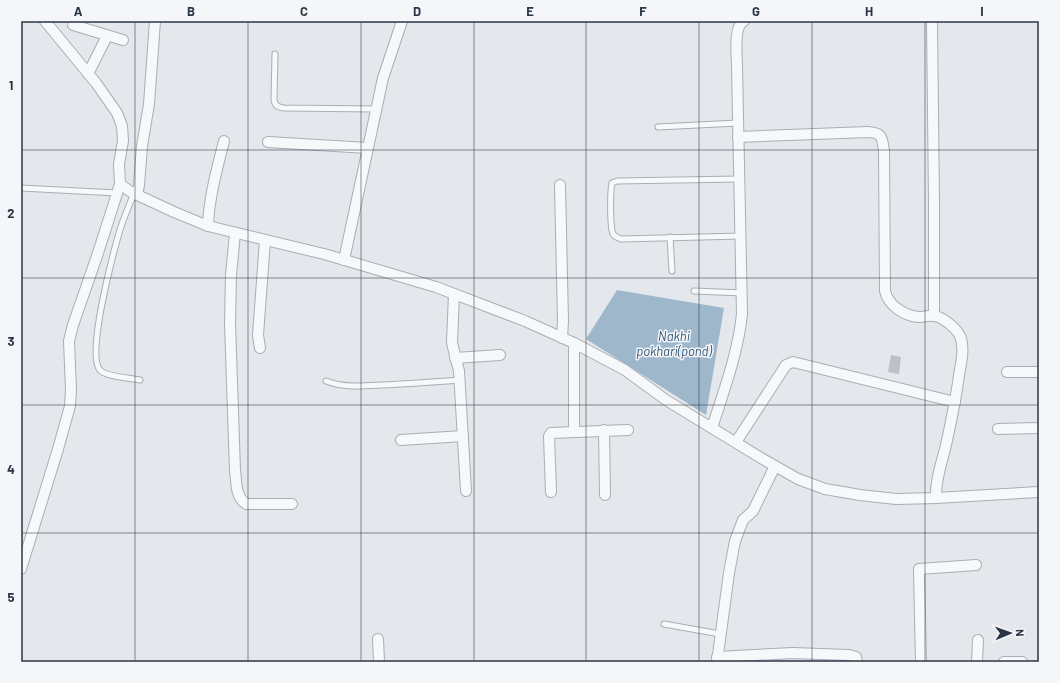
<svg xmlns="http://www.w3.org/2000/svg" width="1060" height="683" viewBox="0 0 1060 683" font-family="Barlow,sans-serif">
<style>
.water{fill:#9fb7cb}
.building{fill:#bbc1c9}
.lines{fill:none;stroke-linecap:round;stroke-linejoin:round}
.service-casing{stroke:#a9aeb6;stroke-width:7}
.minor-casing{stroke:#a9aeb6;stroke-width:12}
.service{stroke:#f7f8fa;stroke-width:5}
.minor{stroke:#f7f8fa;stroke-width:10}
.grid{fill:none;stroke:#2b3644;stroke-width:1;stroke-opacity:0.55}
.labels{text-anchor:middle;dominant-baseline:central;stroke-width:3;stroke-linejoin:round;paint-order:stroke}
.water-label{font-size:13px;font-style:italic;fill:#355778;stroke:#f4f6f9}
.neatline{fill:none;stroke:#2b3644;stroke-width:1.5}
.grid-label{font-size:13px;text-anchor:middle;font-weight:bold;fill:#2b3644}
</style>
<rect width="100%" height="100%" fill="#e4e7eb"/>
<polygon class="water" points="617,290 724,308 706,415 586,339"/>
<polygon class="building" points="891,355 901,357 899,374 888,372"/>
<g class="lines">
<defs>
<g id="service">
<path d="M275 54 274 100C275 106 278 107 284 108L377 109"/>
<polyline points="658,127 738,123"/>
<path d="M739 179 617 181 612 183C610 191 610 228 613 234 615 237 618 238 621 239L741 236"/>
<polyline points="21,188 117,193"/>
<path d="M134 193C129 206 123 219 119 233 113 254 86 355 100 370 106 377 131 378 140 380"/>
<polyline points="670,237 672,271"/>
<polyline points="694,291 743,293"/>
<path d="M326 381C344 388 363 386 382 385 408 384 434 382 460 380"/>
<polyline points="664,624 720,634"/>
</g>
<g id="minor">
<polyline points="45,21 96,83 117,113 122,126 123,141 119,164 120,184 131,192 174,212 208,226 324,254 436,287 525,321 574,343 625,370 666,400 761,458 798,479 825,489 860,495 896,499 936,498 1039,492"/>
<polyline points="932,21 934,202 934,316"/>
<polyline points="73,25 123,40"/>
<polyline points="88,74 107,36"/>
<path d="M738 137 868 132C883 133 882 138 884 151L885 291C888 305 904 316 919 317 924 317 929 315 934 316 943 317 956 328 960 336 965 348 961 363 959 375 956 399 951 422 946 445 942 462 935 480 936 498"/>
<polyline points="268,142 368,148"/>
<polyline points="560,185 563,321 562,338"/>
<polyline points="137,195 139,185 142,146 149,104 155,21"/>
<path d="M208 226C209 197 217 169 224 141"/>
<path d="M235 233 231 275 230 323 235 471C237 484 235 496 246 504H292"/>
<polyline points="344,260 383,78 402,21"/>
<polyline points="454,294 452,343 459,371 466,491"/>
<polyline points="260,348 258,335 265,240"/>
<polyline points="455,358 500,355"/>
<polyline points="1007,372 1039,372"/>
<path d="M712 428C724 390 738 353 742 314L737 66C737 55 733 26 744 21"/>
<polyline points="998,429 1039,428"/>
<polyline points="604,430 605,495"/>
<polyline points="574,431 574,343"/>
<polyline points="401,440 463,436"/>
<polyline points="736,442 786,365 793,362 955,402"/>
<polyline points="551,492 549,436 551,433 628,430"/>
<polyline points="21,569 58,449 70,406 71,390 69,341 73,325 98,253 120,184"/>
<polyline points="378,639 379,662"/>
<polyline points="717,657 793,653 849,655 856,657 857,662"/>
<polyline points="717,662 729,573 735,541 743,520 753,511 775,466"/>
<polyline points="921,662 919,569 976,565"/>
<polyline points="977,662 978,640"/>
<polyline points="1004,662 1022,662"/>
</g>
</defs>
<use href="#service" class="service-casing"/>
<use href="#minor" class="minor-casing"/>
<use href="#service" class="service"/>
<use href="#minor" class="minor"/>
</g>
<path class="grid" d="M135 21V662M248 21V662M361 21V662M474 21V662M586 21V662M699 21V662M812 21V662M925 21V662M21 150H1039M21 278H1039M21 405H1039M21 533H1039"/>
<g class="labels">
<g class="water-label">
<text x="674" y="336">Nakhi<tspan x="674" dy="15">pokhari(pond)</tspan></text>
</g>
</g>
<rect width="1060" height="683" fill="none" stroke="#f4f6f9" stroke-width="44"/>
<g transform="translate(1010 633) rotate(88)" stroke="#f4f6f9" stroke-width="3" paint-order="stroke">
<path d="M0-3L7 15L0 10L-7 15Z" fill="#2b3644"/>
<text y="-6" font-size="11" font-weight="bold" text-anchor="middle" fill="#2b3644">N</text>
</g>
<rect x="22" y="22" width="1016" height="639" class="neatline"/>
<g class="grid-label">
<text x="78" y="16">A</text>
<text x="191" y="16">B</text>
<text x="304" y="16">C</text>
<text x="417" y="16">D</text>
<text x="530" y="16">E</text>
<text x="643" y="16">F</text>
<text x="756" y="16">G</text>
<text x="869" y="16">H</text>
<text x="982" y="16">I</text>
<text x="11" y="90">1</text>
<text x="11" y="218">2</text>
<text x="11" y="346">3</text>
<text x="11" y="474">4</text>
<text x="11" y="602">5</text>
</g>
</svg>
